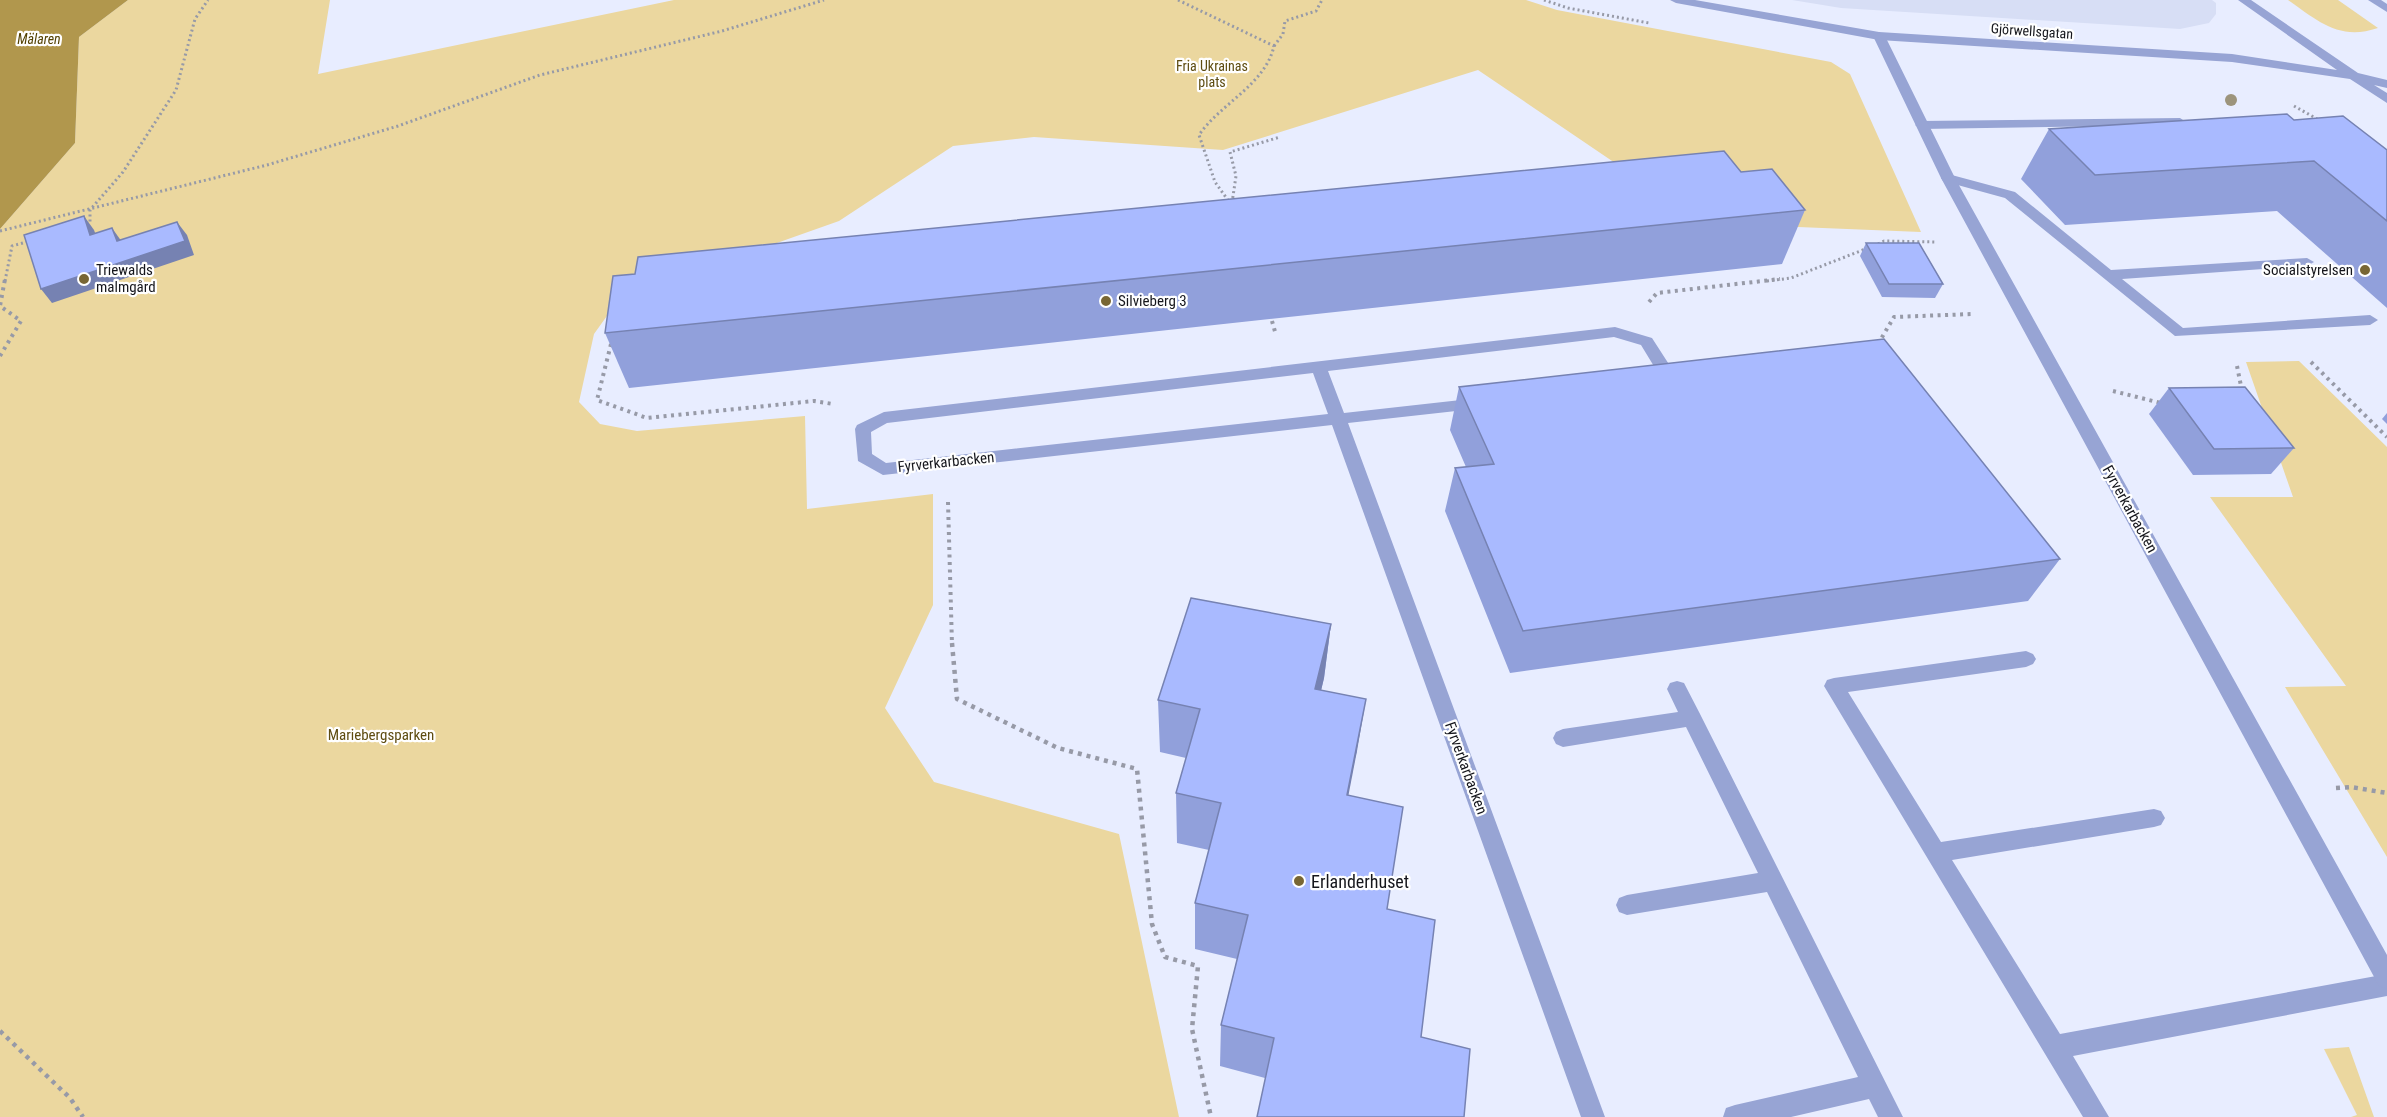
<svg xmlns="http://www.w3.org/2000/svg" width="2387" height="1117" viewBox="0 0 2387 1117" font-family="'Roboto Condensed',sans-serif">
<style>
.built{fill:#d7def5}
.green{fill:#ebd79f}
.water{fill:#b1974d}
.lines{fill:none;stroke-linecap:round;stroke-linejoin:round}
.path-far2{stroke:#979aa7;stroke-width:3;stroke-dasharray:2 3;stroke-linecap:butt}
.path-far1{stroke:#979aa7;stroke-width:4;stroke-dasharray:3 4.5;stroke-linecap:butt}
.path{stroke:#979aa7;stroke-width:4.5;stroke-dasharray:4 5;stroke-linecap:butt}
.service{fill:#97a4d4;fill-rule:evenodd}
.minor{fill:#97a4d4;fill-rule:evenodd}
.tertiary{fill:#97a4d4;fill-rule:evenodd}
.tree{fill:#9c947c}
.wall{fill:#91a0db}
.shaded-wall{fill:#7682b2}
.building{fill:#a9baff;stroke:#7682b2;stroke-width:1.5}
.poi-dot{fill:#786634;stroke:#fff;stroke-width:2}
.labels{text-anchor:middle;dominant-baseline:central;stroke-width:4.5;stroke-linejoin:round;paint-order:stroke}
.far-street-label{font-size:14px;fill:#15161c;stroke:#fff}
.far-water-label{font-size:14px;font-style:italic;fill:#524000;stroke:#fff}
.far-park-label{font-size:14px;fill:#5e4c11;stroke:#fff}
.poi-label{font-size:15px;fill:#15161c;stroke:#fff;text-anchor:start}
.street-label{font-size:15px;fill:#15161c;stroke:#fff}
.park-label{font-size:15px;fill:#5e4c11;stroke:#fff}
.near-poi-label{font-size:18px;fill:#15161c;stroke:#fff;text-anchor:start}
</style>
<rect width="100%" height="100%" fill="#e8edff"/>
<polygon class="built" points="1792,0 2212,0 2216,3 2216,14 2209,23 2180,29 1841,8"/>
<g class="green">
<polygon points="128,0 330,0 318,74 674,0 1526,0 1557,10 1831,62 1850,74 1921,232 1798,227 1618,165 1478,70 1223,150 1034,137 953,146 839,221 619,299 594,334 579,402 600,424 637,431 805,416 807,509 933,494 933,605 885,708 934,782 1119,834 1179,1117 0,1117 0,229 75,143 79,37"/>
<path d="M2288 0H2338L2378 28C2339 41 2318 21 2288 0Z"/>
<polygon points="2299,361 2387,447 2387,857 2285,687 2346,686 2210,497 2293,497 2246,362"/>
<polygon points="2349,1047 2374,1117 2351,1117 2357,1115 2324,1049"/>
</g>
<polygon class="water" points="0,0 128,0 79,37 75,143 0,229"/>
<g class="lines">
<g class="path-far2">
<path d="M1178 0 1274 46C1265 85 1221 103 1199 135L1215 182 1230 203"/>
<polyline points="1544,0 1568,8 1649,23"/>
<polyline points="1274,46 1283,34 1285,21 1316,11 1322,0"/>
<polyline points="2294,106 2319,120"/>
<polyline points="1232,203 1236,176 1230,152 1280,137"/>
<polyline points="86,224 90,222 90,210 123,172 176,90 195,19 208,0"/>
<polyline points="0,231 267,165 398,126 540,75 722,31 824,0"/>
<polyline points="1878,244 1884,241 1937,242"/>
<polyline points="5,281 12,246 30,241"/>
<polyline points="1767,281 1791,278 1868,248"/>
</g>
<g class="path-far1">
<polyline points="1649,302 1657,293 1780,279"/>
<polyline points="1272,321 1276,335"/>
<polyline points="611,344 597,400 647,418 814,401 833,404"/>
<polyline points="1878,344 1894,317 1972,314"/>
<polyline points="0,356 21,321 0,306 5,279"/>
<polyline points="2311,362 2387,437"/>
<polyline points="2237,366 2242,391"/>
<polyline points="2113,391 2161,403"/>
<polyline points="948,502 952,645"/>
</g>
<g class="path">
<polyline points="952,643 957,699 1058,748 1137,769 1152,924 1165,957 1198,966 1192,1029 1211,1117"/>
<polyline points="2336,788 2351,787 2387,793"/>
<polyline points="0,1031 70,1098 83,1117"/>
</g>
<g class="service">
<polygon points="2180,118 2186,122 2185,125 1921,129 1915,125 1921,121"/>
<polygon points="1948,174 2015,192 2111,270 2307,258 2314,262 2307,266 2122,279 2183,328 2370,315 2378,320 2370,325 2175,336 2005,198 1943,181 1941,178"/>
<polygon points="2026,651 2033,654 2036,659 2033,664 2026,667 1848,692 1941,842 2154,809 2161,811 2165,818 2161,825 2154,827 1952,860 2060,1034 2387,974 2387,996 2073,1056 2109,1117 2083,1117 1824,686 1827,680 1834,678"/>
<polygon points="1677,681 1684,683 1699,712 1903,1117 1878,1117 1869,1099 1791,1117 1723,1117 1726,1108 1735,1105 1858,1077 1767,892 1627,915 1619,912 1616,905 1619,898 1627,895 1758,873 1686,727 1563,747 1556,744 1553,738 1556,732 1563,729 1678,712 1667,689 1670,683"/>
</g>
<g class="minor">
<polygon points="1879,32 1885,36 1955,178 2387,955 2387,989 2379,986 1941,178 1873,36"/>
<path d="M1615 327 1652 338 1672 369 1670 373 1644 390 1348 423 1605 1117H1581L1332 425 883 475 858 461 855 429 857 425 884 412ZM1614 337 1641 345 1655 368 1640 380 1344 413 1328 371ZM1313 373 1328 414 886 463 872 454 871 432 887 423Z"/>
</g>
<g class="tertiary">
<polygon points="1670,0 1695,0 1879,32 2232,54 2337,70 2238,0 2251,0 2358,73 2387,80 2387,88 2374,85 2387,93 2387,103 2350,79 2232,62 1879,40 1676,3"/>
<polygon points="2368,0 2381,0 2387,4 2387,12"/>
</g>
</g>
<circle class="tree" cx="2231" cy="100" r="6"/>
<g class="wall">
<polygon points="2294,120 2387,150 2387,308 2277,211 2065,225 2021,179 2049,129"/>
<polygon points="1741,172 1805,210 1782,264 629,388 605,333"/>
<polygon points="1866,243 1943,284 1935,298 1882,297 1860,256"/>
<polygon points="1459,387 2060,559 2028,601 1510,673 1445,511 1455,468 1466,467 1450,430"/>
<polygon points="2169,388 2294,448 2271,474 2193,475 2149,414"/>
<polygon points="2387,413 2387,424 2382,419"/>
<polygon points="1331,624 1324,678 1321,690 1357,751 1265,1078 1220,1066 1221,1025 1237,959 1195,949 1195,903 1209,850 1177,843 1176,793 1186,758 1160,752 1158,700"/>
</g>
<g class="shaded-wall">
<polygon points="84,216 94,230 101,249 90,235"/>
<polygon points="177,222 187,235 194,255 52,303 41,289"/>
<polygon points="112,228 122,242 117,241"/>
<polygon points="1331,624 1324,678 1309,742 1315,689"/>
<polygon points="1366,699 1357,751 1339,844 1347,795"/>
</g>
<g class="building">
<polygon points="2287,114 2294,120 2343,116 2387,150 2387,221 2314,161 2095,175 2049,129"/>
<polygon points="1724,151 1741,172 1772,169 1805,210 605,333 613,276 635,274 638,257"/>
<polygon points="84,216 90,235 112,228 117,241 177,222 185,241 41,289 24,235"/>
<polygon points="1866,243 1919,243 1943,284 1889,284"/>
<polygon points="1884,339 2060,559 1523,631 1455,468 1494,464 1459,387"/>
<polygon points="2245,387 2294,448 2214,449 2169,388"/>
<polygon points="1191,598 1331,624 1315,689 1366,699 1347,795 1403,807 1387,909 1435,920 1421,1037 1470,1049 1464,1117 1257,1117 1274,1038 1221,1025 1248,915 1195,903 1221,803 1176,793 1200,709 1158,700"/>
</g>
<g class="poi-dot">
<circle cx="2365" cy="270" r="6"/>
<circle cx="84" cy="279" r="6"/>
<circle cx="1106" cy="301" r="6"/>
<circle cx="1299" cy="881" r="6"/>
</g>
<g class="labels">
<g class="far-street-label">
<text transform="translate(2032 31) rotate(4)">Gjörwellsgatan</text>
</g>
<g class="far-water-label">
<text x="39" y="39">Mälaren</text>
</g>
<g class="far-park-label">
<text x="1212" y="66">Fria Ukrainas<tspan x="1212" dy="16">plats</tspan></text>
</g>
<g class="poi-label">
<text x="96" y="270">Triewalds<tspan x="96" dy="17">malmgård</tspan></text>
<text x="2353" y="270" text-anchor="end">Socialstyrelsen</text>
<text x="1118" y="301">Silvieberg 3</text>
</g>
<g class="street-label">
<text transform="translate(946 462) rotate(-6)">Fyrverkarbacken</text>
<text transform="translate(2130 509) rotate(61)">Fyrverkarbacken</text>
<text transform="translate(1466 768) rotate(70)">Fyrverkarbacken</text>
</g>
<g class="park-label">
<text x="381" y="735">Mariebergsparken</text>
</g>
<g class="near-poi-label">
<text x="1311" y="881">Erlanderhuset</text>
</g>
</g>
</svg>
